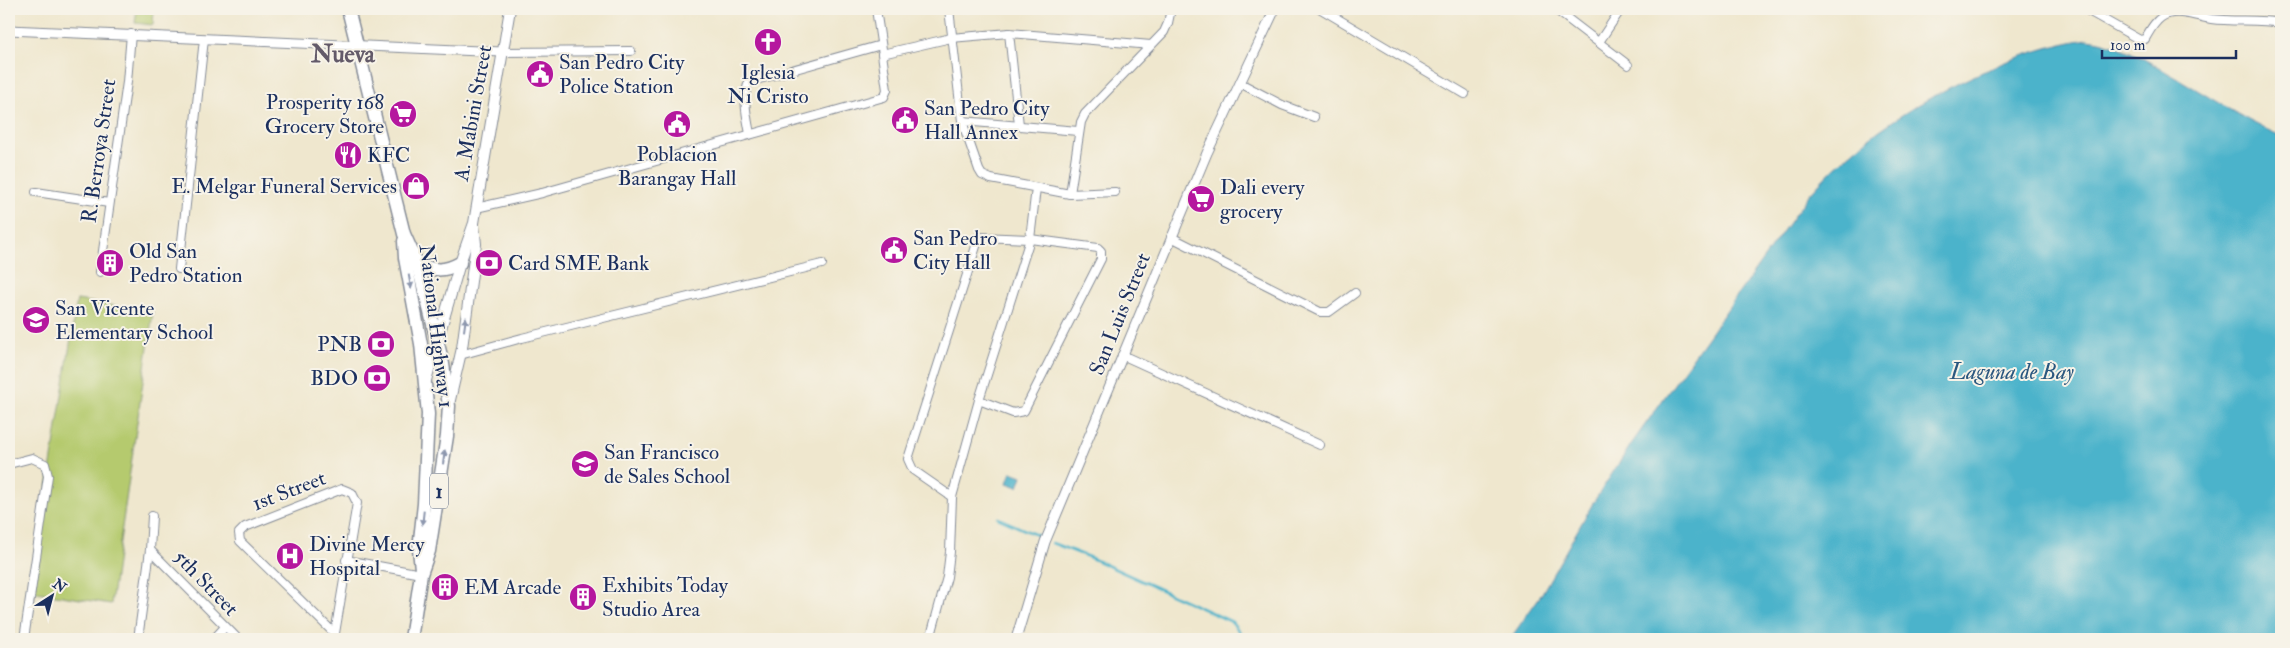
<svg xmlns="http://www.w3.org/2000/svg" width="2290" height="648" viewBox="0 0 2290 648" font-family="'IM FELL Double Pica',serif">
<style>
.green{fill:#b5ca6e;stroke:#687c66}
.water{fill:#4cb3cb;stroke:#347194}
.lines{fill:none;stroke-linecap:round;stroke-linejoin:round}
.stream{stroke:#4cb3cb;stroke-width:2.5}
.minor-casing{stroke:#858b96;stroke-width:10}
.tertiary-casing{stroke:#858b96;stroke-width:11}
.secondary-casing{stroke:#858b96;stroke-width:12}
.trunk-casing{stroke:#858b96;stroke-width:15}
.minor{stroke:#fff;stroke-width:8}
.tertiary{stroke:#fff;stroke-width:9}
.secondary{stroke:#fff;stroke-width:10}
.trunk{stroke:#fff;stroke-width:12}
.oneway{fill:#8d97ae}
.labels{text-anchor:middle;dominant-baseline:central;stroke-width:4;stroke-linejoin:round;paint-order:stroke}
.shield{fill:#f7f3e8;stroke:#5d6a87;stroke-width:1}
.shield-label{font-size:20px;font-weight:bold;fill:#1b2f5e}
.poi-label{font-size:21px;fill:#1b2f5e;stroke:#f7f3e8;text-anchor:start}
.street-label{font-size:21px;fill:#1b2f5e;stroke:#f7f3e8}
.water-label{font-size:22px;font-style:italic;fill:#2a577f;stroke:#f7f3e8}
.quarter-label{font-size:24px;font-weight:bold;fill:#635a69;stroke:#f7f3e8}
</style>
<rect width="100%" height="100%" fill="#f7f3e8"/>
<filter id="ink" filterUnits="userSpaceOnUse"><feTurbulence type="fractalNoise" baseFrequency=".02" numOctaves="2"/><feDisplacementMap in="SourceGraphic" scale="10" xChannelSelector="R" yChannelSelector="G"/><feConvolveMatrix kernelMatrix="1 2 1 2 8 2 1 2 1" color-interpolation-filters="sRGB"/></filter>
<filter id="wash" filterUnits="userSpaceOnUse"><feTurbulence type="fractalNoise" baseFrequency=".0096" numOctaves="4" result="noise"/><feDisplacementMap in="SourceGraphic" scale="20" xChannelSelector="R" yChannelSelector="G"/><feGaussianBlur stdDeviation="1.12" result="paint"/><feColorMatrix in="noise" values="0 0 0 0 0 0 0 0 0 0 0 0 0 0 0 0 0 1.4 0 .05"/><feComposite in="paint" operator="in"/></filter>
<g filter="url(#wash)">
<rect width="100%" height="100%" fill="#efe7ce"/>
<g class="green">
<polygon points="137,9 154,9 153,25 135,23"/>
<polygon points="77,300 153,312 111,604 31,591"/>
</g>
<g class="water">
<path d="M2088 39C2118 43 2143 58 2168 73 2206 94 2241 119 2281 136V639H1510L1541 595 1593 503 1632 443 1808 196C1857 139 1918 100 1987 70 2019 56 2053 44 2088 39Z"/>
<polygon points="1011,472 1022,476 1018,487 1007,483"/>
</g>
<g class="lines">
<g class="stream">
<polyline points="998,518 1041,537"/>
<polyline points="1052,543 1091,558 1232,622 1245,639"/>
</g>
</g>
</g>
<g filter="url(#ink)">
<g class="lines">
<defs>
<g id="minor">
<polyline points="876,9 882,49"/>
<polyline points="949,9 962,121 979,170 982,175 991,179 1070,194 1115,192"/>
<polyline points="1321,9 1465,94"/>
<polyline points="1555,9 1628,65"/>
<path d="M2085 9 2140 40 2145 39C2150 30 2157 17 2168 14 2182 10 2198 17 2211 19 2234 22 2258 19 2281 23"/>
<polyline points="1009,33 1019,125"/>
<polyline points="1599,42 1621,9"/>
<polyline points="502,52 631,51"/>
<polyline points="1240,83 1282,105 1314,117"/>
<polyline points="962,121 1078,131"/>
<path d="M750 134C747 117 742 98 749 82L881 45"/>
<polyline points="36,192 109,203"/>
<polyline points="1070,194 1081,122 1085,114 1164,32 1168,23 1171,9"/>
<polyline points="476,208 542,193 884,97 887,90 882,54 951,38 1009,33 1151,45"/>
<polyline points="1171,237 1320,312 1329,312 1355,293"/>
<polyline points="179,269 204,39"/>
<polyline points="100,272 127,82 131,34"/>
<polyline points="460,355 522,338 822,264"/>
<polyline points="1122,355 1320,445"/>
<polyline points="9,464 32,458 45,464 48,476 24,639"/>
<polyline points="952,497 913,470 908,459 979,237 1030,239 1098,248 1101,251 1101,259 1024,411 1013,413 979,400"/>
<polyline points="150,550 238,639"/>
<polyline points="346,560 421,574"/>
<polyline points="138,639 150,550 152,516"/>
<polyline points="214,639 225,627"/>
<polyline points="334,639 357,503 352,493 342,489 245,527 239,533 240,541 335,634"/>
<polyline points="930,639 947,577 950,552 952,497 979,400 1030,239 1036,188"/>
</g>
<g id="tertiary">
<polyline points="9,30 502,52"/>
<polyline points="1016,639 1045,542 1207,153 1275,9"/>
</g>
<g id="secondary">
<polyline points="426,380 460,263 474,223 510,9"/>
<polyline points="450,400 462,348 476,244 474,225"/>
</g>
<g id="trunk">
<polyline points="348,9 404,234 417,263 429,308 443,364 449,406 447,436 429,551 421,574 411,639"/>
<polyline points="404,241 405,258 421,344 428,414 424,504 419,549 421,569"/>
<path d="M417 263C433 271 444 272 460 263"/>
</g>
</defs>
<use href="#minor" class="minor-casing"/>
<use href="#tertiary" class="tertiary-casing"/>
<use href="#secondary" class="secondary-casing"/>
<use href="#trunk" class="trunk-casing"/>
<use href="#minor" class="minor"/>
<use href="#tertiary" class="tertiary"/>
<use href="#secondary" class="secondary"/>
<use href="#trunk" class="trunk"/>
</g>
<defs><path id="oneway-solid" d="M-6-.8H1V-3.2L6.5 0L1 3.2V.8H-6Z" transform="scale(1.25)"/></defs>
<g class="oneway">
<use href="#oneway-solid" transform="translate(410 282) rotate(80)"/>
<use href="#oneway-solid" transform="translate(465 324) rotate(-82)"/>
<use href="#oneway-solid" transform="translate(444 457) rotate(-82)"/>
<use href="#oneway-solid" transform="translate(423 518) rotate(96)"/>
</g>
</g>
<defs>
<symbol id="church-disc" viewBox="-11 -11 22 22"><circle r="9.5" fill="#b5179e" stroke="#f7f3e8"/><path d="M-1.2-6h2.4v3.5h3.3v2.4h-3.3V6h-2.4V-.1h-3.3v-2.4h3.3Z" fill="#fff"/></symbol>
<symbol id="civic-disc" viewBox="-11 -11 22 22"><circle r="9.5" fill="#b5179e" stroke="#f7f3e8"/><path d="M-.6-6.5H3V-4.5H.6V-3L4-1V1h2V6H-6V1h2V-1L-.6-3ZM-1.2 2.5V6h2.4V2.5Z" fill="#fff"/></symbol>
<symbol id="supermarket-disc" viewBox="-11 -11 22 22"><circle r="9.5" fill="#b5179e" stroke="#f7f3e8"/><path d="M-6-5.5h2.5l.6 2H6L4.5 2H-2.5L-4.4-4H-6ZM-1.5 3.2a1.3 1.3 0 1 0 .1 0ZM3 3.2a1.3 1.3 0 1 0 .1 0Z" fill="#fff"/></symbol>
<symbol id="restaurant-disc" viewBox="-11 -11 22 22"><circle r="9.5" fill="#b5179e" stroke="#f7f3e8"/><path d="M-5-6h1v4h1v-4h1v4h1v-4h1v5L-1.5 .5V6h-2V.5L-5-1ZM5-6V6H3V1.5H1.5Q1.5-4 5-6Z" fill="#fff"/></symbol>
<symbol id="shop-disc" viewBox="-11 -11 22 22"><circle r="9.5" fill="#b5179e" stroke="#f7f3e8"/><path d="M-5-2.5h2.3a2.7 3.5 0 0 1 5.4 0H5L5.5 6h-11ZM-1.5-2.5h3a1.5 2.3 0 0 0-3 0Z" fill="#fff"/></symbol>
<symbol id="building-disc" viewBox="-11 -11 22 22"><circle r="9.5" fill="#b5179e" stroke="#f7f3e8"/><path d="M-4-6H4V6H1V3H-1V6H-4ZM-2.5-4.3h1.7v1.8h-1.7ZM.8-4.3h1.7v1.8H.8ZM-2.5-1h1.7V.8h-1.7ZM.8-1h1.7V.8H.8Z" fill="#fff"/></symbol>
<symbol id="bank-disc" viewBox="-11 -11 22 22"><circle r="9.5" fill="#b5179e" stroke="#f7f3e8"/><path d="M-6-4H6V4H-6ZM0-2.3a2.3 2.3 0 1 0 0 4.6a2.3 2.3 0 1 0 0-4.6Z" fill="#fff"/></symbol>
<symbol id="school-disc" viewBox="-11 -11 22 22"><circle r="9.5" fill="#b5179e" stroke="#f7f3e8"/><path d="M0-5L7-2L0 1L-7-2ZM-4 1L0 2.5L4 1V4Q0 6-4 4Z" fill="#fff"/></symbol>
<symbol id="hospital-disc" viewBox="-11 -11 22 22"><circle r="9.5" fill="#b5179e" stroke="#f7f3e8"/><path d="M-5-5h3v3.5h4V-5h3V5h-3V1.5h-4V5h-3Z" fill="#fff"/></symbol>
</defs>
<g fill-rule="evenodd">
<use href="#church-disc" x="752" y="26" width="32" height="32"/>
<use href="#civic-disc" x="524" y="58" width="32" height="32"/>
<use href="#supermarket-disc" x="387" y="98" width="32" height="32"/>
<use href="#civic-disc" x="889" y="104" width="32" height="32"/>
<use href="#civic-disc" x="661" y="108" width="32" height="32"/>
<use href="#restaurant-disc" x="332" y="139" width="32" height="32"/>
<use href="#shop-disc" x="400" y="170" width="32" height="32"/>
<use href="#supermarket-disc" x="1185" y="183" width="32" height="32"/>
<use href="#civic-disc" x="878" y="234" width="32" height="32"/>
<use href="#building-disc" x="94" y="247" width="32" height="32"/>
<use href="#bank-disc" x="473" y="247" width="32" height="32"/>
<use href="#school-disc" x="20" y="304" width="32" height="32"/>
<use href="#bank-disc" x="365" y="328" width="32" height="32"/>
<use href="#bank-disc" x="361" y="362" width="32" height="32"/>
<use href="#school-disc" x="569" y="448" width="32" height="32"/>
<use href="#hospital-disc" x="274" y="540" width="32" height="32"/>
<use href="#building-disc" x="429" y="571" width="32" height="32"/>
<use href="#building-disc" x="567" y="581" width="32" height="32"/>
</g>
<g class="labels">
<rect class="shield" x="430" y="473.5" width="18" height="35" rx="4"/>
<g class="shield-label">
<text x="439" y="491">1</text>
</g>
<g class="poi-label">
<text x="559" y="62">San Pedro City<tspan x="559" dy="24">Police Station</tspan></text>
<text x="768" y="72" text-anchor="middle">Iglesia<tspan x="768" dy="24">Ni Cristo</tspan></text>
<text x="384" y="102" text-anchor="end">Prosperity 168<tspan x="384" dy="24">Grocery Store</tspan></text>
<text x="924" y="108">San Pedro City<tspan x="924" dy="24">Hall Annex</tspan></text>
<text x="677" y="154" text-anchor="middle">Poblacion<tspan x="677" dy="24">Barangay Hall</tspan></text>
<text x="367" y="155">KFC</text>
<text x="397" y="186" text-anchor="end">E. Melgar Funeral Services</text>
<text x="1220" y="187">Dali every<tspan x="1220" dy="24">grocery</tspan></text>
<text x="913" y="238">San Pedro<tspan x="913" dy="24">City Hall</tspan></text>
<text x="129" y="251">Old San<tspan x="129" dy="24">Pedro Station</tspan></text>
<text x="508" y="263">Card SME Bank</text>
<text x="55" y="308">San Vicente<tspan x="55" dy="24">Elementary School</tspan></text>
<text x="362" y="344" text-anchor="end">PNB</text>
<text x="358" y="378" text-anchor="end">BDO</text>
<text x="604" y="452">San Francisco<tspan x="604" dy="24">de Sales School</tspan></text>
<text x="309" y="544">Divine Mercy<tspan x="309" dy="24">Hospital</tspan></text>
<text x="602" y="585">Exhibits Today<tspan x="602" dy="24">Studio Area</tspan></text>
<text x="464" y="587">EM Arcade</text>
</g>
<g class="street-label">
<text transform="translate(473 113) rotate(-80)">A. Mabini Street</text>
<text transform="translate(99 151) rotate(-82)">R. Berroya Street</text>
<text transform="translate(1120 314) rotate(-68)">San Luis Street</text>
<text transform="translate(436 326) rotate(83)">National Highway 1</text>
<text transform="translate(289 491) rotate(-21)">1st Street</text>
<text transform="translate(206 583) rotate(46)">5th Street</text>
</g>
<g class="water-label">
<text x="2012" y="372">Laguna de Bay</text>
</g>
<g class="quarter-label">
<text x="343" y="54">Nueva</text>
</g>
</g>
<rect width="2290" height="648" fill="none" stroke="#f7f3e8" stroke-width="30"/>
<g transform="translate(52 596) rotate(36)" stroke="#f7f3e8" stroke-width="4" paint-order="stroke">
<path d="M0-4L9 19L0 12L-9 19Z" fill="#1b2f5e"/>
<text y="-8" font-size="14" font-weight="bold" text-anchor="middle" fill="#1b2f5e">N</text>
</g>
<path d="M2102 50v8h134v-8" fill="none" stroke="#1b2f5e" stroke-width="2.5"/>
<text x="2110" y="50" font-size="15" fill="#1b2f5e" stroke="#f7f3e8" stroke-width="4" paint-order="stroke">100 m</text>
</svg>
